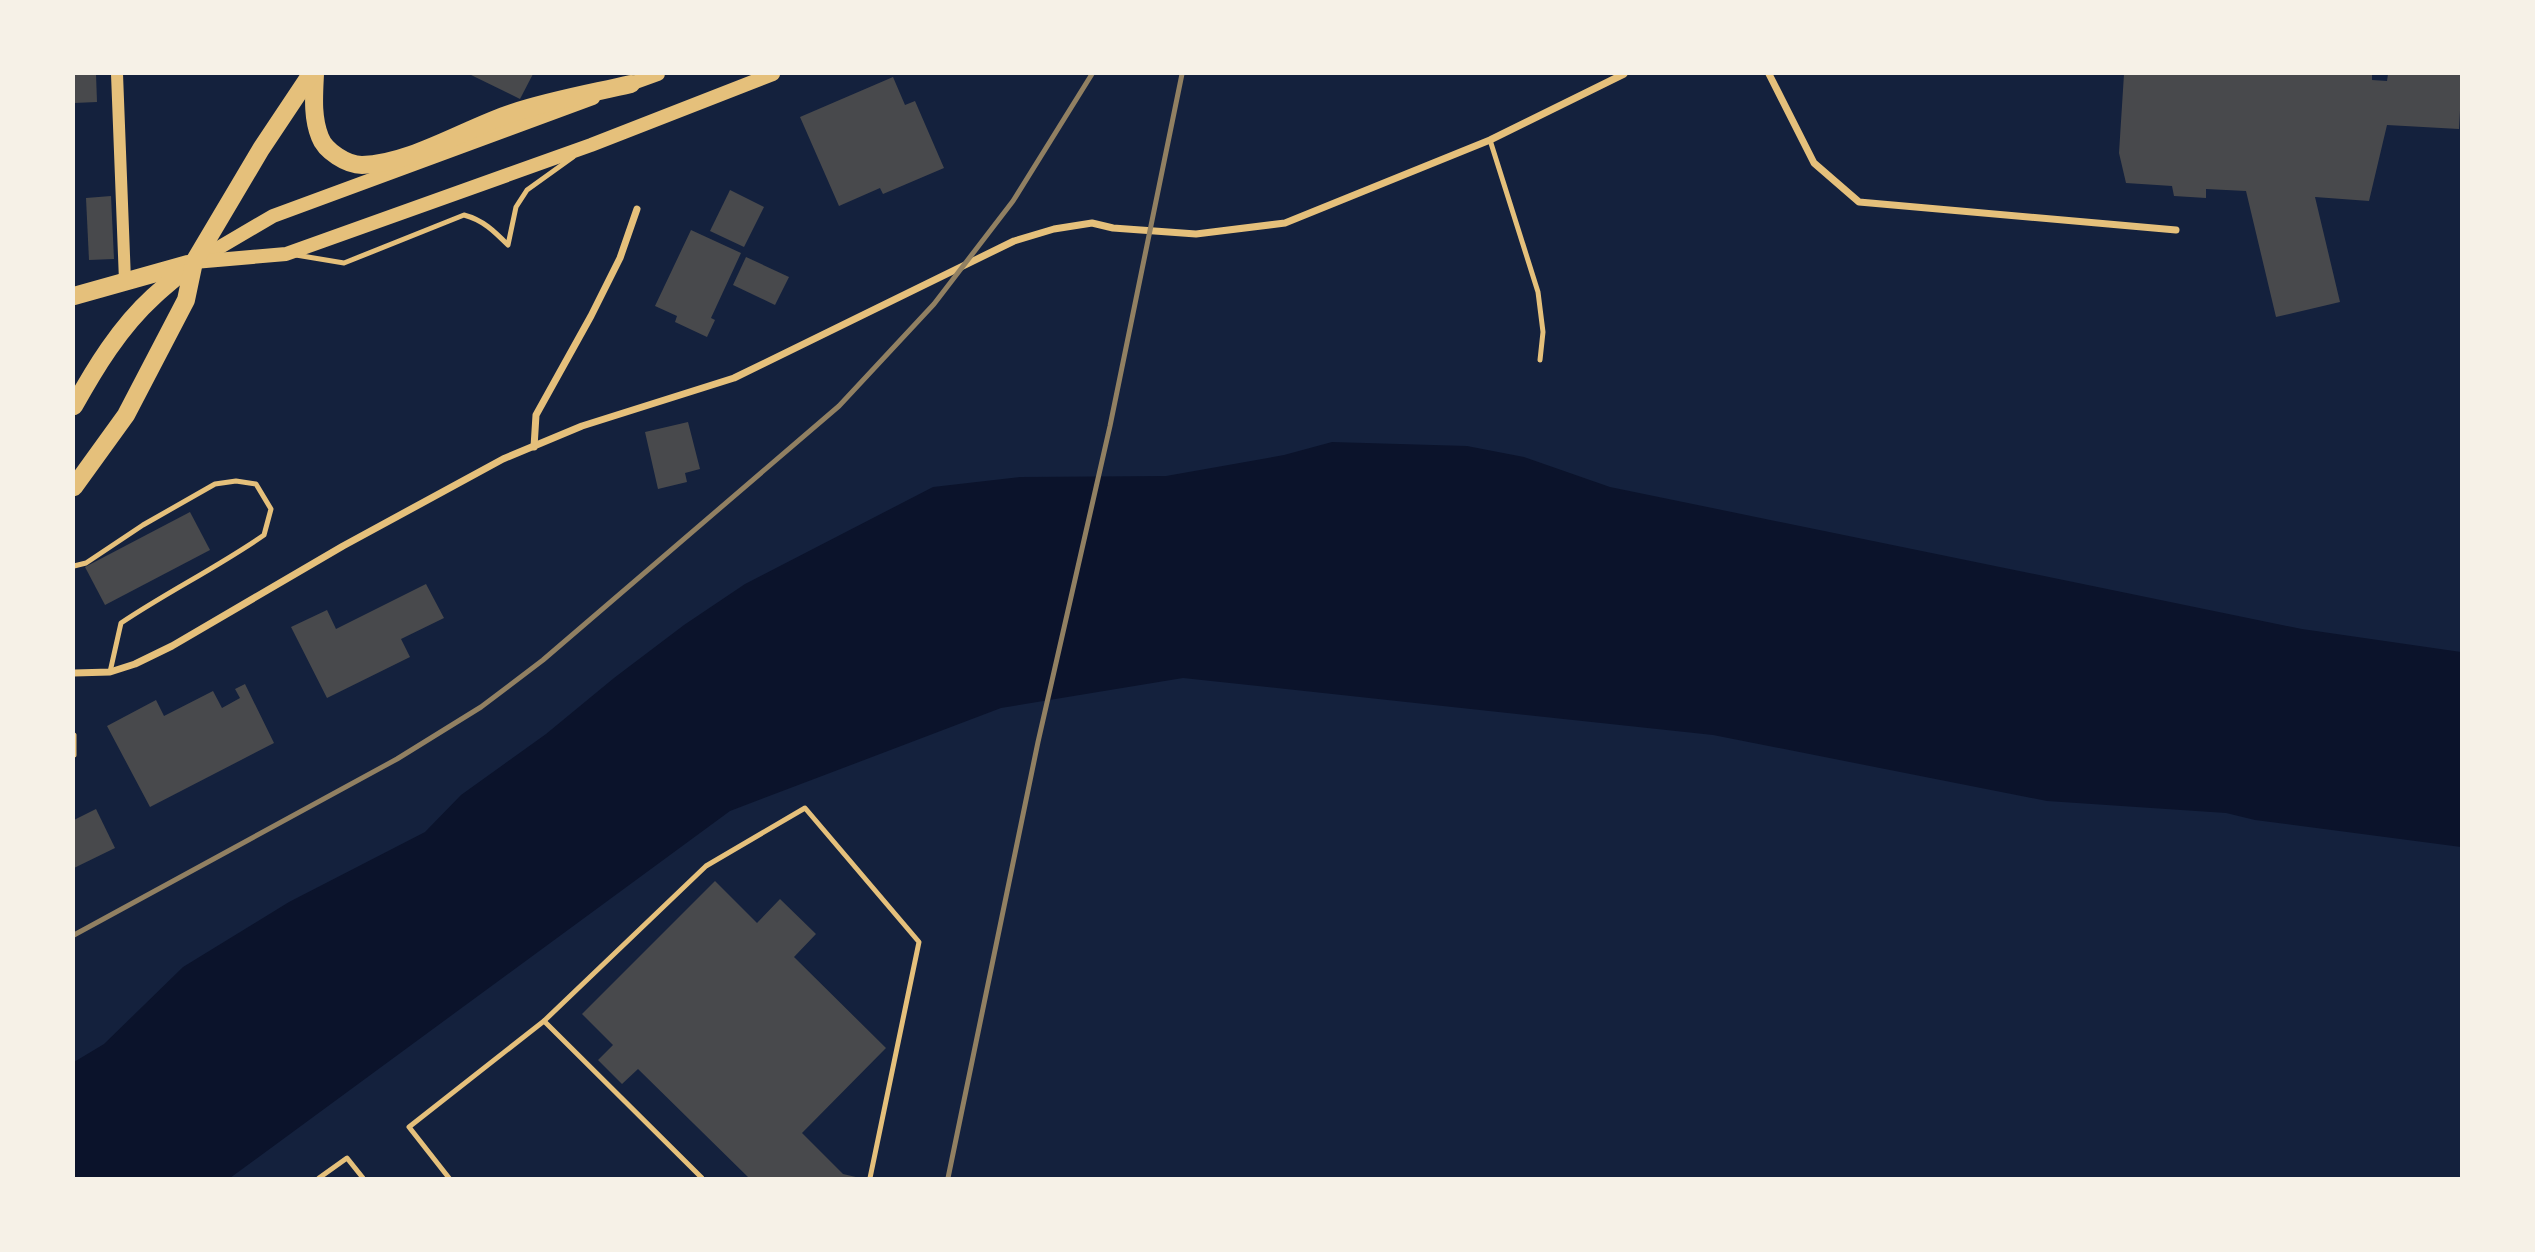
<svg xmlns="http://www.w3.org/2000/svg" width="2535" height="1252" viewBox="0 0 2535 1252" font-family="'Asap Condensed',sans-serif">
<style>
.water{fill:#0b132b}
.building{fill:#48494c}
.lines{fill:none;stroke-linecap:round;stroke-linejoin:round}
.service{stroke:#e5c07b;stroke-width:5}
.minor{stroke:#e5c07b;stroke-width:7}
.tertiary{stroke:#e5c07b;stroke-width:12}
.secondary{stroke:#e5c07b;stroke-width:14}
.primary{stroke:#e5c07b;stroke-width:18}
.rail{stroke:#918062;stroke-width:5}
</style>
<rect width="100%" height="100%" fill="#14213d"/>
<polygon class="water" points="1332,442 1467,446 1524,457 1610,487 2302,629 2461,652 2461,847 2255,820 2226,813 2047,801 1713,735 1183,678 1001,708 730,811 230,1178 74,1178 74,1062 104,1044 183,967 289,902 425,832 461,795 546,734 614,678 684,625 745,584 933,487 1020,477 1166,476 1284,455"/>
<g class="building">
<polygon points="74,74 96,74 97,102 74,103"/>
<polygon points="469,74 533,74 520,99"/>
<polygon points="2124,74 2372,74 2372,80 2387,81 2388,74 2462,74 2459,129 2387,125 2369,201 2315,197 2340,302 2276,317 2246,191 2206,189 2206,198 2174,196 2172,186 2126,183 2119,153"/>
<polygon points="893,77 905,105 915,101 944,168 883,194 880,188 839,206 800,117"/>
<polygon points="730,190 764,207 744,247 710,231"/>
<polygon points="111,196 114,259 89,260 86,198"/>
<polygon points="691,230 741,253 711,318 715,320 707,337 675,322 677,316 655,306"/>
<polygon points="746,257 789,277 775,305 733,285"/>
<polygon points="688,422 700,469 685,473 687,482 658,489 645,432"/>
<polygon points="190,512 210,550 105,605 85,567"/>
<polygon points="426,584 444,618 401,639 410,657 327,698 291,627 327,610 336,629"/>
<polygon points="245,684 274,743 150,807 107,726 156,700 164,716 213,691 222,708 240,698 235,689"/>
<polygon points="96,809 115,848 74,868 74,820"/>
<polygon points="715,881 757,923 780,899 816,934 794,957 886,1048 802,1133 843,1174 860,1178 749,1178 638,1069 622,1084 598,1060 613,1045 582,1014"/>
</g>
<g class="lines">
<g class="service">
<polyline points="1490,140 1538,292 1543,332 1540,360"/>
<path d="M296 255 344 263 464 215C483 220 494 231 508 245L516 207 527 190 573 157"/>
<path d="M74 566 86 563 143 525 215 484 236 481 256 484 271 509 264 535C218 567 167 592 121 623L110 672"/>
<polyline points="74,735 74,755"/>
<polyline points="544,1021 702,1178"/>
<polyline points="319,1178 347,1158 363,1178"/>
<polyline points="449,1178 409,1127 544,1021 706,866 805,808 919,942 870,1178"/>
</g>
<g class="minor">
<polyline points="1769,74 1814,163 1859,202 2176,230"/>
<polyline points="534,447 536,415 591,316 620,258 637,209"/>
<polyline points="74,673 110,672 135,664 172,646 343,546 503,459 582,426 734,378 1014,241 1054,229 1092,223 1113,228 1196,234 1285,223 1490,140 1624,74"/>
</g>
<polyline class="tertiary" points="117,74 125,281"/>
<g class="secondary">
<polyline points="622,87 658,74"/>
<polyline points="198,260 273,216 593,98"/>
<polyline points="194,262 286,254 591,145 773,74"/>
</g>
<g class="primary">
<path d="M315 74C314 95 312 117 320 137 325 151 347 165 362 165 410 164 466 128 512 113 551 100 592 93 631 84"/>
<polyline points="74,296 188,264"/>
<path d="M74 406C95 368 120 327 153 297 166 285 180 274 194 262"/>
<polyline points="74,487 126,415 186,300 194,262 261,149 311,74"/>
</g>
<g class="rail">
<polyline points="74,935 397,759 481,707 543,660 839,406 934,304 1013,201 1092,74"/>
<polyline points="948,1178 1038,742 1110,426 1182,74"/>
</g>
</g>
<rect width="2535" height="1252" fill="none" stroke="#f6f1e7" stroke-width="150"/>
</svg>
